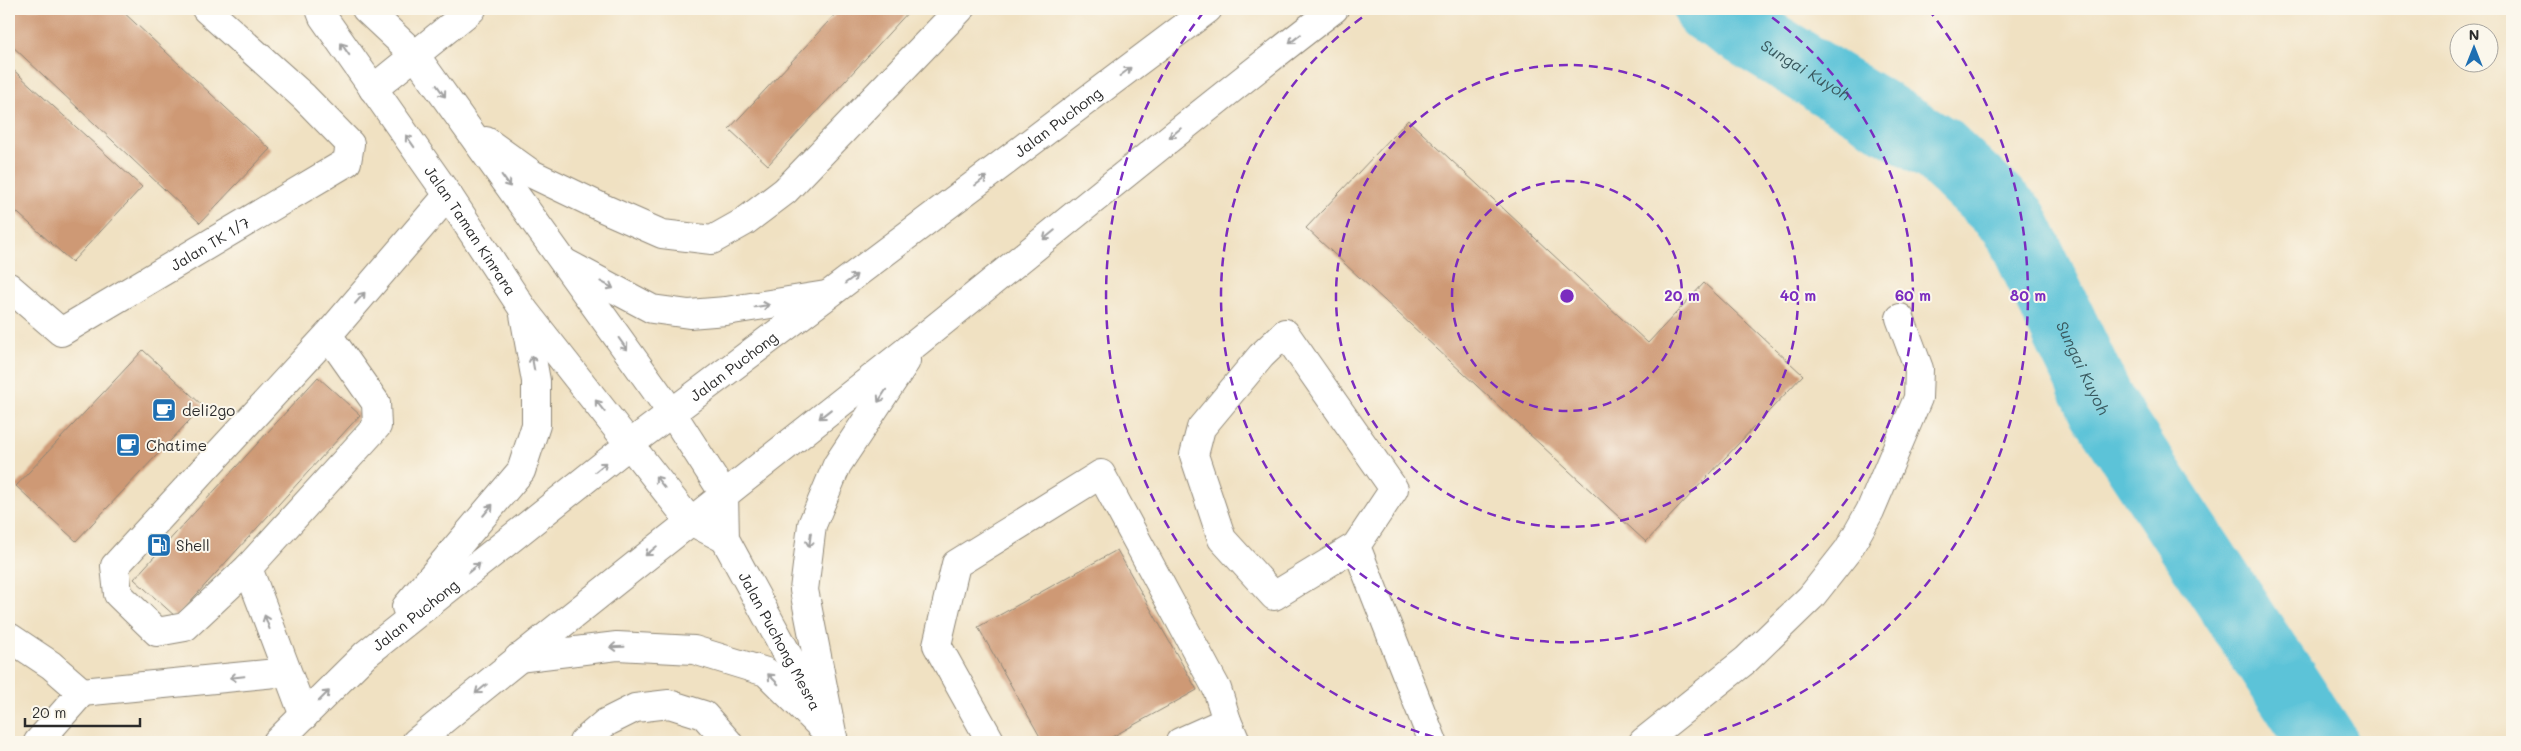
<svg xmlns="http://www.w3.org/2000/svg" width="2521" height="751" viewBox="0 0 2521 751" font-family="Mali,sans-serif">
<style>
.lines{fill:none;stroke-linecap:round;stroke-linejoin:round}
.river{stroke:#5cc3d8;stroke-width:69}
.building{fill:#ce9974}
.minor-casing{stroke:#8e8676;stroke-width:30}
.major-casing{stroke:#8e8676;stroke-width:30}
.minor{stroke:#fff;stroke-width:28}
.major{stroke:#fff;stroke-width:28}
.oneway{stroke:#a0a0a0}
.ring{fill:none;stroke:#7b2cbf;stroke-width:2.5;stroke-dasharray:9 6}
.labels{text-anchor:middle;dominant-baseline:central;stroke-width:4;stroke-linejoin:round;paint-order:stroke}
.street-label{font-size:15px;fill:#2b2b2b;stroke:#fbf7ec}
.poi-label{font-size:15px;fill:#2b2b2b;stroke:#fbf7ec;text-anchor:start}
.water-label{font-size:16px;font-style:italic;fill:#3a595f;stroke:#fbf7ec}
.centre{fill:#7b2cbf;stroke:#fbf7ec;stroke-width:2.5}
.ring-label{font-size:15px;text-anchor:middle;font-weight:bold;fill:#7b2cbf;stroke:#fbf7ec;stroke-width:4;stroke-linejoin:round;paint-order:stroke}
</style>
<rect width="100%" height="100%" fill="#fbf7ec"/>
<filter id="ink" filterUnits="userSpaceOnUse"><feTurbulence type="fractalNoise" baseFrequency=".02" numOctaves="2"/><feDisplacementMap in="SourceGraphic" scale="10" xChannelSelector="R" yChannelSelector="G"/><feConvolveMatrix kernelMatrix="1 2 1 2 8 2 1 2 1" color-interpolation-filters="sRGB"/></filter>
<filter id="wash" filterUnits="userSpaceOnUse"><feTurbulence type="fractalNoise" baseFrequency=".0096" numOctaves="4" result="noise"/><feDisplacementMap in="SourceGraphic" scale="20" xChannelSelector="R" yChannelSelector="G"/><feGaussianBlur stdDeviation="1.12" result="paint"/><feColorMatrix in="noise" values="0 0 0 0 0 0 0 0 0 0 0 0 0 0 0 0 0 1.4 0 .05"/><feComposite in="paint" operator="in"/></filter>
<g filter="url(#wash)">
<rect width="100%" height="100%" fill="#f0e1c2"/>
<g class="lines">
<path class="river" id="s1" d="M1708 9 1939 150 2014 221 2103 408 2323 742"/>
</g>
<g id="blocks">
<g class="building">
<polygon points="9,9 120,9 270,149 200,223 9,43"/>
<polygon points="840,9 911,9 768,165 729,129"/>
<polygon points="9,66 142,187 72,262 9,205"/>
<polygon points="1408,120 1648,343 1704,283 1803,375 1646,542 1306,228"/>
<polygon points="143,350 203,406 76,541 16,486"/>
<polygon points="318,377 360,415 176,617 134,579"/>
<polygon points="1117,550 1197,690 1103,742 1043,742 978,627"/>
</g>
</g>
</g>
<g filter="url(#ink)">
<use href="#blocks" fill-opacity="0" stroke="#8e8676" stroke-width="1"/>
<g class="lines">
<defs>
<g id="minor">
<path id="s2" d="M320 9 323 17 448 195 523 309 689 520 725 539"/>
<path id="s3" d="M366 9 415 55 672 413 724 494 725 539 828 729"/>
<polyline points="373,89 472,9"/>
<polyline points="486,141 532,174 605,209 662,234 712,240 744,222 785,191 960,9"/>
<path id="s4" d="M9 287 61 332 347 162 350 144 304 97 206 9"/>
<polyline points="328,335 376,403 377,426 248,568 185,627 157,632 118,594 115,566 328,335 448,195"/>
<polyline points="1356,546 1274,596 1222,539 1194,455 1201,428 1261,356 1285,333 1394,489 1356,546 1433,742"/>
<polyline points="248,568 304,716"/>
<polyline points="9,637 51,665 82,692 38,742"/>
<polyline points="82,692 286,672"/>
<polyline points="583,742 605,723 635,708 669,704 704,715 728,742"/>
<polyline points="991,742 937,645 956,564 1101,474 1217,689 1227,721"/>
<polyline points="1180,742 1227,721 1236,742"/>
<polyline points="1643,742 1746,660 1811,597 1848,550 1870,511 1918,398 1919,369 1900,318"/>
</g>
<g id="major">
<polyline points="564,262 652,309 689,314 726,311 826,295"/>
<polyline points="406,607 521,471 536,425 536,381 523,309"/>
<polyline points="518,658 617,646 694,650 766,672 833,738"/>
<polyline points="833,738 804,590 812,525 837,465 906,361"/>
<path id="s5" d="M277 742 366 654 630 444 1208 9"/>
<path d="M416 742C582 606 751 474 919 341 1057 230 1193 117 1334 9"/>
</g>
</defs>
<use href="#minor" class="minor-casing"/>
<use href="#major" class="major-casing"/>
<use href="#minor" class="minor"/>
<use href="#major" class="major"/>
</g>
<defs><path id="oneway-shaft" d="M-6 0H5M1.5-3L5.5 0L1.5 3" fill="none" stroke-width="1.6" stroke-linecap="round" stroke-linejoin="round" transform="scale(1.25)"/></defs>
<g class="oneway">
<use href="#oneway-shaft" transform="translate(1295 39) rotate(142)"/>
<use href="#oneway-shaft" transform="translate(345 49) rotate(-125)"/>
<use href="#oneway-shaft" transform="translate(1125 72) rotate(-37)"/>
<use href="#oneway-shaft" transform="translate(441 91) rotate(54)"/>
<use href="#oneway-shaft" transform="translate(1175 133) rotate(141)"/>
<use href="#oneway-shaft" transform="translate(410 141) rotate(-125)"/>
<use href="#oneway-shaft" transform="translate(506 181) rotate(54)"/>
<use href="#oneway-shaft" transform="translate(981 181) rotate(-37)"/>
<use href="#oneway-shaft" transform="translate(1049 235) rotate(141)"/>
<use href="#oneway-shaft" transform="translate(851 279) rotate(-37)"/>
<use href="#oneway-shaft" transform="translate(607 285) rotate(28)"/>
<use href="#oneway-shaft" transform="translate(360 298) rotate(-49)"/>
<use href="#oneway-shaft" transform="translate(762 306) rotate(-9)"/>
<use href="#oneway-shaft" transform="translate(623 344) rotate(54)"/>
<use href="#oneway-shaft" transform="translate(533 363) rotate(-100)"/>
<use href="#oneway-shaft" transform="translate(882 396) rotate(123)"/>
<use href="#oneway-shaft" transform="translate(600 406) rotate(-128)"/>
<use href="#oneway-shaft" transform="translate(825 414) rotate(142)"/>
<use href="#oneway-shaft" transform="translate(601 467) rotate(-39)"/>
<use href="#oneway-shaft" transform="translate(660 482) rotate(-128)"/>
<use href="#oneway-shaft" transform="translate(488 510) rotate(-50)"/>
<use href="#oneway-shaft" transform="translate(810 540) rotate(97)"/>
<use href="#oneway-shaft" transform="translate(651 551) rotate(141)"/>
<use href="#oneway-shaft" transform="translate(474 568) rotate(-39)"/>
<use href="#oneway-shaft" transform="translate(267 622) rotate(-110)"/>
<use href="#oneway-shaft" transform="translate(617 647) rotate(178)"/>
<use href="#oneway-shaft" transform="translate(237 677) rotate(174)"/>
<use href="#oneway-shaft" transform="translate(773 679) rotate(-135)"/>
<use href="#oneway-shaft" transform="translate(481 689) rotate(141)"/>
<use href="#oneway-shaft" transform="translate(324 696) rotate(-45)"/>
</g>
</g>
<g class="ring">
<circle cx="1567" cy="296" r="115"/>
<circle cx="1567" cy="296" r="231"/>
<path d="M1760 9A346 346 0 1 1 1374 9"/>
<path d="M1448 741A461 461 0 0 1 1206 9M1928 9A461 461 0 0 1 1686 741"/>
</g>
<defs>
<symbol id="cafe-square" viewBox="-11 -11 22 22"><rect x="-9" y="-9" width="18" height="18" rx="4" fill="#1f6fb2" stroke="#fbf7ec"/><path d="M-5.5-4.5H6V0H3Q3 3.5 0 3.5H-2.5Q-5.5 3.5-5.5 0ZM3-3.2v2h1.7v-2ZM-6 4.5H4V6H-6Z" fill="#fff"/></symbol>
<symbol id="fuel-square" viewBox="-11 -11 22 22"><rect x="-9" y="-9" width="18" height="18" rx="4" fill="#1f6fb2" stroke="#fbf7ec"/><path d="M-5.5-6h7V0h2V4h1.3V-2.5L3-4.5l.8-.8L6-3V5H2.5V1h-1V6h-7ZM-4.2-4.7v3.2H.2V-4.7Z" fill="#fff"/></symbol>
</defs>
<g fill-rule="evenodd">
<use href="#cafe-square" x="150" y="396" width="28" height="28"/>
<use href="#cafe-square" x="114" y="431" width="28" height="28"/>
<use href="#fuel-square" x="145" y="531" width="28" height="28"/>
</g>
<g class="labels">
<g class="street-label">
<text stroke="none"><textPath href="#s5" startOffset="998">Jalan Puchong</textPath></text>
<text stroke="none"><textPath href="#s2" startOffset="268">Jalan Taman Kinrara</textPath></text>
<text stroke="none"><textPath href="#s4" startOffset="242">Jalan TK 1/7</textPath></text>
<text stroke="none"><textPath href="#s5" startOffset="592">Jalan Puchong</textPath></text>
<text stroke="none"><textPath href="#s5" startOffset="188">Jalan Puchong</textPath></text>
<text stroke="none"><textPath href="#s3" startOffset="765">Jalan Puchong Mesra</textPath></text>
</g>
<g class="poi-label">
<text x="182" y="410">deli2go</text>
<text x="146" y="445">Chatime</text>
<text x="176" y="545">Shell</text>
</g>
<g class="water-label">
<text stroke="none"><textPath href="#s1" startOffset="115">Sungai Kuyoh</textPath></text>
<text stroke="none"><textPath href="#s1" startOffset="536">Sungai Kuyoh</textPath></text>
</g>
</g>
<circle cx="1567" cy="296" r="8" class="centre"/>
<g class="ring-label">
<text x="1682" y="301">20 m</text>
<text x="1798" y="301">40 m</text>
<text x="1913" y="301">60 m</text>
<text x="2028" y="301">80 m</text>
</g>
<rect width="2521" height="751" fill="none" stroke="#fbf7ec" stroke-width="30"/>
<g transform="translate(2474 48)"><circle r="24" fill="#fbf7ec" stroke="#a8a59f"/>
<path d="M0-4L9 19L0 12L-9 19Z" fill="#1f6fb2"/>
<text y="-8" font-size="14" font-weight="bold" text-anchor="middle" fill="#2b2b2b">N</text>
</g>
<path d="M25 718v8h115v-8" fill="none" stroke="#2b2b2b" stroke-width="2.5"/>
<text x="32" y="718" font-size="15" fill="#2b2b2b" stroke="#fbf7ec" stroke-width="4" paint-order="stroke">20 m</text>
</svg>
